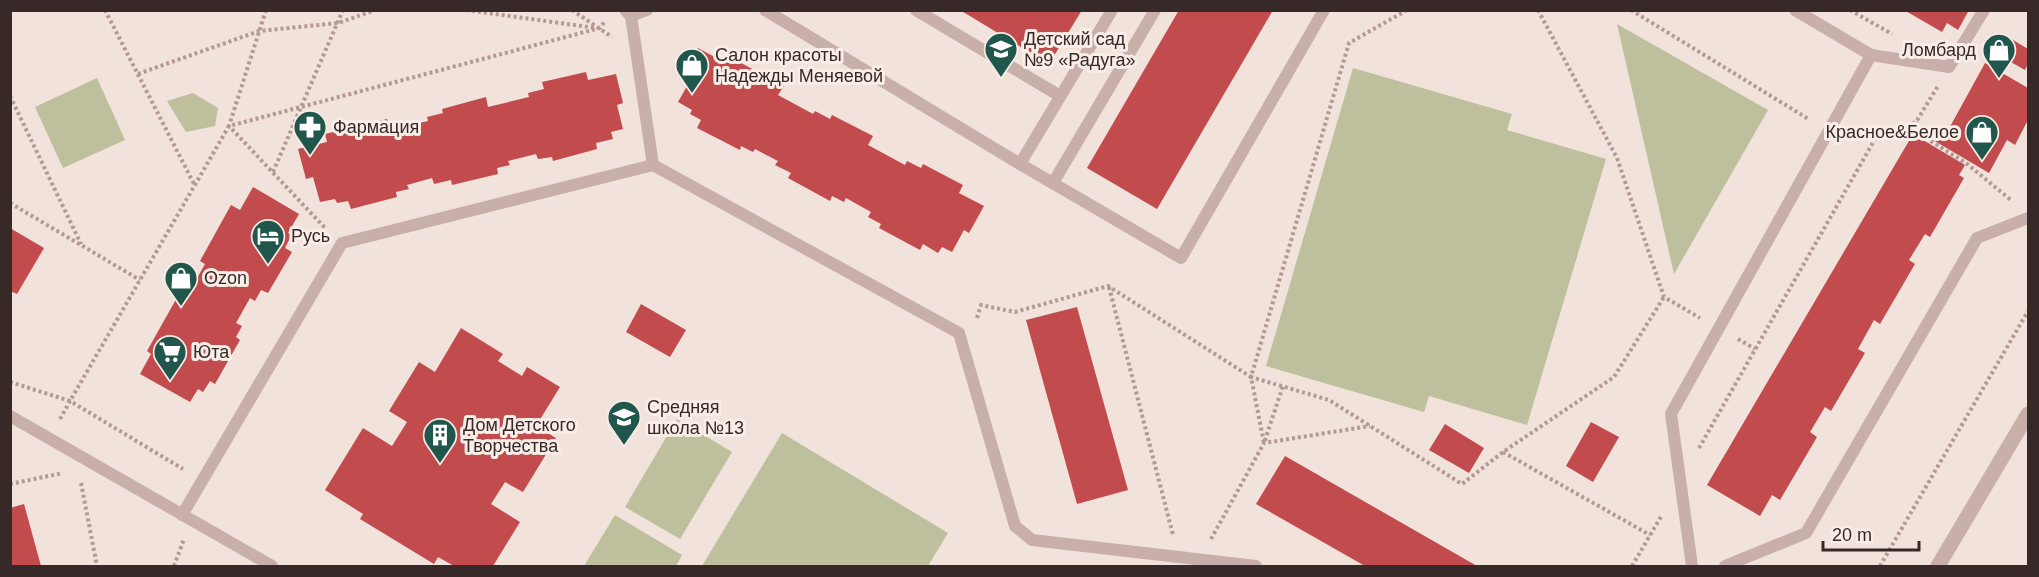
<svg xmlns="http://www.w3.org/2000/svg" width="2039" height="577" viewBox="0 0 2039 577" font-family="Arial,sans-serif">
<style>
.green{fill:#bdbf9d}
.building{fill:#c14b4d}
.lines{fill:none;stroke-linecap:round;stroke-linejoin:round}
.path{stroke:#b49993;stroke-width:4;stroke-dasharray:3 3;stroke-linecap:butt}
.service{stroke:#c9afa9;stroke-width:12}
.tertiary{stroke:#c9afa9;stroke-width:15}
.labels{text-anchor:middle;dominant-baseline:central;stroke-width:6;stroke-linejoin:round;paint-order:stroke}
.poi-label{font-size:18px;fill:#362928;stroke:#f9ede8;text-anchor:start}
</style>
<rect width="100%" height="100%" fill="#f1e2dc"/>
<g class="green">
<polygon points="1617,24 1768,110 1674,274"/>
<polygon points="1353,68 1512,114 1507,130 1606,159 1527,425 1429,396 1424,412 1266,366"/>
<polygon points="97,78 125,140 63,168 35,107"/>
<polygon points="193,93 218,108 215,126 186,132 167,101"/>
<polygon points="677,419 732,452 680,539 625,507"/>
<polygon points="782,433 948,533 928,566 702,566"/>
<polygon points="615,515 682,555 676,566 584,566"/>
</g>
<g class="building">
<polygon points="960,10 1082,10 1049,64"/>
<polygon points="1179,10 1273,10 1157,209 1087,168"/>
<polygon points="1904,10 1969,10 1958,30 1947,23 1942,32"/>
<polygon points="2003,34 2028,49 2028,64 2025,70 1993,52"/>
<polygon points="698,48 724,62 728,56 784,86 778,95 813,114 815,111 830,119 832,115 873,136 868,145 905,165 907,161 921,168 923,164 963,185 959,193 984,206 969,233 964,230 952,252 942,247 938,253 923,244 920,250 879,228 881,224 868,217 871,212 846,198 844,202 832,196 830,201 788,178 791,173 775,165 778,161 755,149 753,152 741,146 740,150 697,128 701,120 690,114 692,110 678,102 691,79 684,75"/>
<polygon points="1985,63 2028,88 2028,120 2015,145 2007,140 1989,173 1933,140 1939,130 1946,134"/>
<polygon points="586,72 588,80 616,74 623,103 617,105 623,129 611,132 613,139 596,143 597,149 553,161 552,157 538,159 536,154 508,161 510,165 497,168 498,174 452,185 451,180 434,184 432,178 407,185 409,189 396,192 397,197 351,209 348,201 337,203 335,199 320,202 313,177 306,179 298,149 327,142 325,134 387,119 390,130 428,121 427,117 443,113 442,109 486,97 488,107 529,97 528,93 544,89 542,82"/>
<polygon points="1913,134 1965,165 1959,175 1964,178 1930,237 1925,234 1909,260 1915,264 1880,324 1874,320 1858,349 1865,353 1831,411 1825,407 1810,432 1817,437 1780,500 1772,495 1760,516 1707,485"/>
<polygon points="253,187 299,214 288,233 292,234 285,248 292,252 268,293 261,290 255,301 250,298 236,323 242,326 236,337 240,340 215,384 210,381 203,392 198,389 190,402 140,374 151,354 147,351 179,294 186,298 205,264 200,261 231,205 240,210"/>
<polygon points="10,228 44,248 17,294 10,291"/>
<polygon points="641,304 686,330 670,357 626,332"/>
<polygon points="1077,307 1128,490 1077,504 1026,320"/>
<polygon points="461,328 503,354 498,361 522,376 527,367 560,387 536,426 556,438 523,492 505,482 491,504 520,522 493,566 454,566 438,557 434,564 360,519 363,514 325,490 363,428 392,446 407,422 389,411 419,362 435,372"/>
<polygon points="1591,422 1619,437 1593,482 1566,466"/>
<polygon points="1445,424 1484,448 1469,473 1429,450"/>
<polygon points="1285,456 1477,566 1365,566 1256,504"/>
<polygon points="24,504 41,566 10,566 10,508"/>
</g>
<g class="lines">
<g class="path">
<polyline points="105,10 194,184"/>
<polyline points="266,10 229,126 326,229"/>
<polyline points="466,10 596,28"/>
<polyline points="572,10 612,37"/>
<polyline points="1407,10 1349,43 1251,377 1329,400 1462,484 1503,452 1614,377 1664,297"/>
<polyline points="1538,10 1617,158 1664,297 1700,318"/>
<polyline points="1631,10 1810,120"/>
<polyline points="1850,10 1892,34"/>
<polyline points="138,74 259,31 338,23 375,10"/>
<polyline points="10,96 81,244"/>
<polyline points="1916,122 1929,140 1966,163 2012,201"/>
<polyline points="273,172 343,10"/>
<polyline points="10,203 140,280"/>
<polyline points="1109,287 1173,535"/>
<polyline points="977,318 981,305 1015,312 1108,286 1251,377 1264,443 1283,386"/>
<polyline points="1738,339 1755,349"/>
<polyline points="10,382 70,401 229,126 600,28 605,21"/>
<polyline points="60,419 70,401 183,469"/>
<polyline points="1699,448 1875,139 1916,122 1938,86"/>
<polyline points="1503,452 1650,535"/>
<polyline points="81,483 97,566"/>
<polyline points="10,484 63,473"/>
<polyline points="1211,539 1264,443 1370,426"/>
<polyline points="174,566 184,539"/>
<polyline points="1632,566 1662,515"/>
<polyline points="1880,566 2028,311"/>
</g>
<g class="service">
<polyline points="625,10 631,16 647,10"/>
<polyline points="765,10 1020,164 1112,10"/>
<polyline points="916,10 1060,96"/>
<polyline points="631,16 653,165"/>
<polyline points="1871,55 1949,67 1984,10"/>
<polyline points="1020,164 1181,258 1324,10"/>
<polyline points="1053,183 1155,10"/>
<polyline points="10,416 272,566"/>
<polyline points="182,515 342,243 653,165 959,333 1015,526 1032,540 1256,566"/>
<polyline points="1692,566 1671,414 1871,55 1795,10"/>
<polyline points="1725,566 1806,533 1977,238 2028,218"/>
</g>
<polyline class="tertiary" points="1938,566 2028,414"/>
</g>
<defs>
<symbol id="school-pin" viewBox="-11 -11 22 30"><path d="M0 17L-7.5 6A9.5 9.5 0 1 1 7.5 6Z" fill="#20564b" stroke="#f9ede8"/><path d="M0-5L7-2L0 1L-7-2ZM-4 1L0 2.5L4 1V4Q0 6-4 4Z" fill="#fff"/></symbol>
<symbol id="shop-pin" viewBox="-11 -11 22 30"><path d="M0 17L-7.5 6A9.5 9.5 0 1 1 7.5 6Z" fill="#20564b" stroke="#f9ede8"/><path d="M-5-2.5h2.3a2.7 3.5 0 0 1 5.4 0H5L5.5 6h-11ZM-1.5-2.5h3a1.5 2.3 0 0 0-3 0Z" fill="#fff"/></symbol>
<symbol id="pharmacy-pin" viewBox="-11 -11 22 30"><path d="M0 17L-7.5 6A9.5 9.5 0 1 1 7.5 6Z" fill="#20564b" stroke="#f9ede8"/><path d="M-2-6h4v4h4v4h-4v4h-4v-4h-4v-4h4Z" fill="#fff"/></symbol>
<symbol id="hotel-pin" viewBox="-11 -11 22 30"><path d="M0 17L-7.5 6A9.5 9.5 0 1 1 7.5 6Z" fill="#20564b" stroke="#f9ede8"/><path d="M-6-4.5h1.5V1H6V5H4.5V3h-9V5H-6ZM-4 0a1.8 1.8 0 1 1 3.6 0ZM.5 0V-2.5h3Q6-2.5 6 0Z" fill="#fff"/></symbol>
<symbol id="supermarket-pin" viewBox="-11 -11 22 30"><path d="M0 17L-7.5 6A9.5 9.5 0 1 1 7.5 6Z" fill="#20564b" stroke="#f9ede8"/><path d="M-6-5.5h2.5l.6 2H6L4.5 2H-2.5L-4.4-4H-6ZM-1.5 3.2a1.3 1.3 0 1 0 .1 0ZM3 3.2a1.3 1.3 0 1 0 .1 0Z" fill="#fff"/></symbol>
<symbol id="building-pin" viewBox="-11 -11 22 30"><path d="M0 17L-7.5 6A9.5 9.5 0 1 1 7.5 6Z" fill="#20564b" stroke="#f9ede8"/><path d="M-4-6H4V6H1V3H-1V6H-4ZM-2.5-4.3h1.7v1.8h-1.7ZM.8-4.3h1.7v1.8H.8ZM-2.5-1h1.7V.8h-1.7ZM.8-1h1.7V.8H.8Z" fill="#fff"/></symbol>
</defs>
<g fill-rule="evenodd">
<use href="#school-pin" x="982" y="30" width="38" height="52"/>
<use href="#shop-pin" x="1980" y="31" width="38" height="52"/>
<use href="#shop-pin" x="673" y="46" width="38" height="52"/>
<use href="#pharmacy-pin" x="291" y="108" width="38" height="52"/>
<use href="#shop-pin" x="1963" y="113" width="38" height="52"/>
<use href="#hotel-pin" x="249" y="217" width="38" height="52"/>
<use href="#shop-pin" x="162" y="259" width="38" height="52"/>
<use href="#supermarket-pin" x="151" y="333" width="38" height="52"/>
<use href="#school-pin" x="605" y="398" width="38" height="52"/>
<use href="#building-pin" x="421" y="416" width="38" height="52"/>
</g>
<g class="labels">
<g class="poi-label">
<text x="1024" y="39">Детский сад<tspan x="1024" dy="21">№9 «Радуга»</tspan></text>
<text x="1976" y="50" text-anchor="end">Ломбард</text>
<text x="715" y="55">Салон красоты<tspan x="715" dy="21">Надежды Меняевой</tspan></text>
<text x="333" y="127">Фармация</text>
<text x="1959" y="132" text-anchor="end">Красное&amp;Белое</text>
<text x="291" y="236">Русь</text>
<text x="204" y="278">Ozon</text>
<text x="193" y="352">Юта</text>
<text x="647" y="407">Средняя<tspan x="647" dy="21">школа №13</tspan></text>
<text x="463" y="425">Дом Детского<tspan x="463" dy="21">Творчества</tspan></text>
</g>
</g>
<rect width="2039" height="577" fill="none" stroke="#362928" stroke-width="24"/>
<path d="M1823 541v9h96v-9" fill="none" stroke="#362928" stroke-width="3"/>
<text x="1832" y="541" font-size="18" fill="#362928" stroke="#f9ede8" stroke-width="4.5" paint-order="stroke">20 m</text>
</svg>
